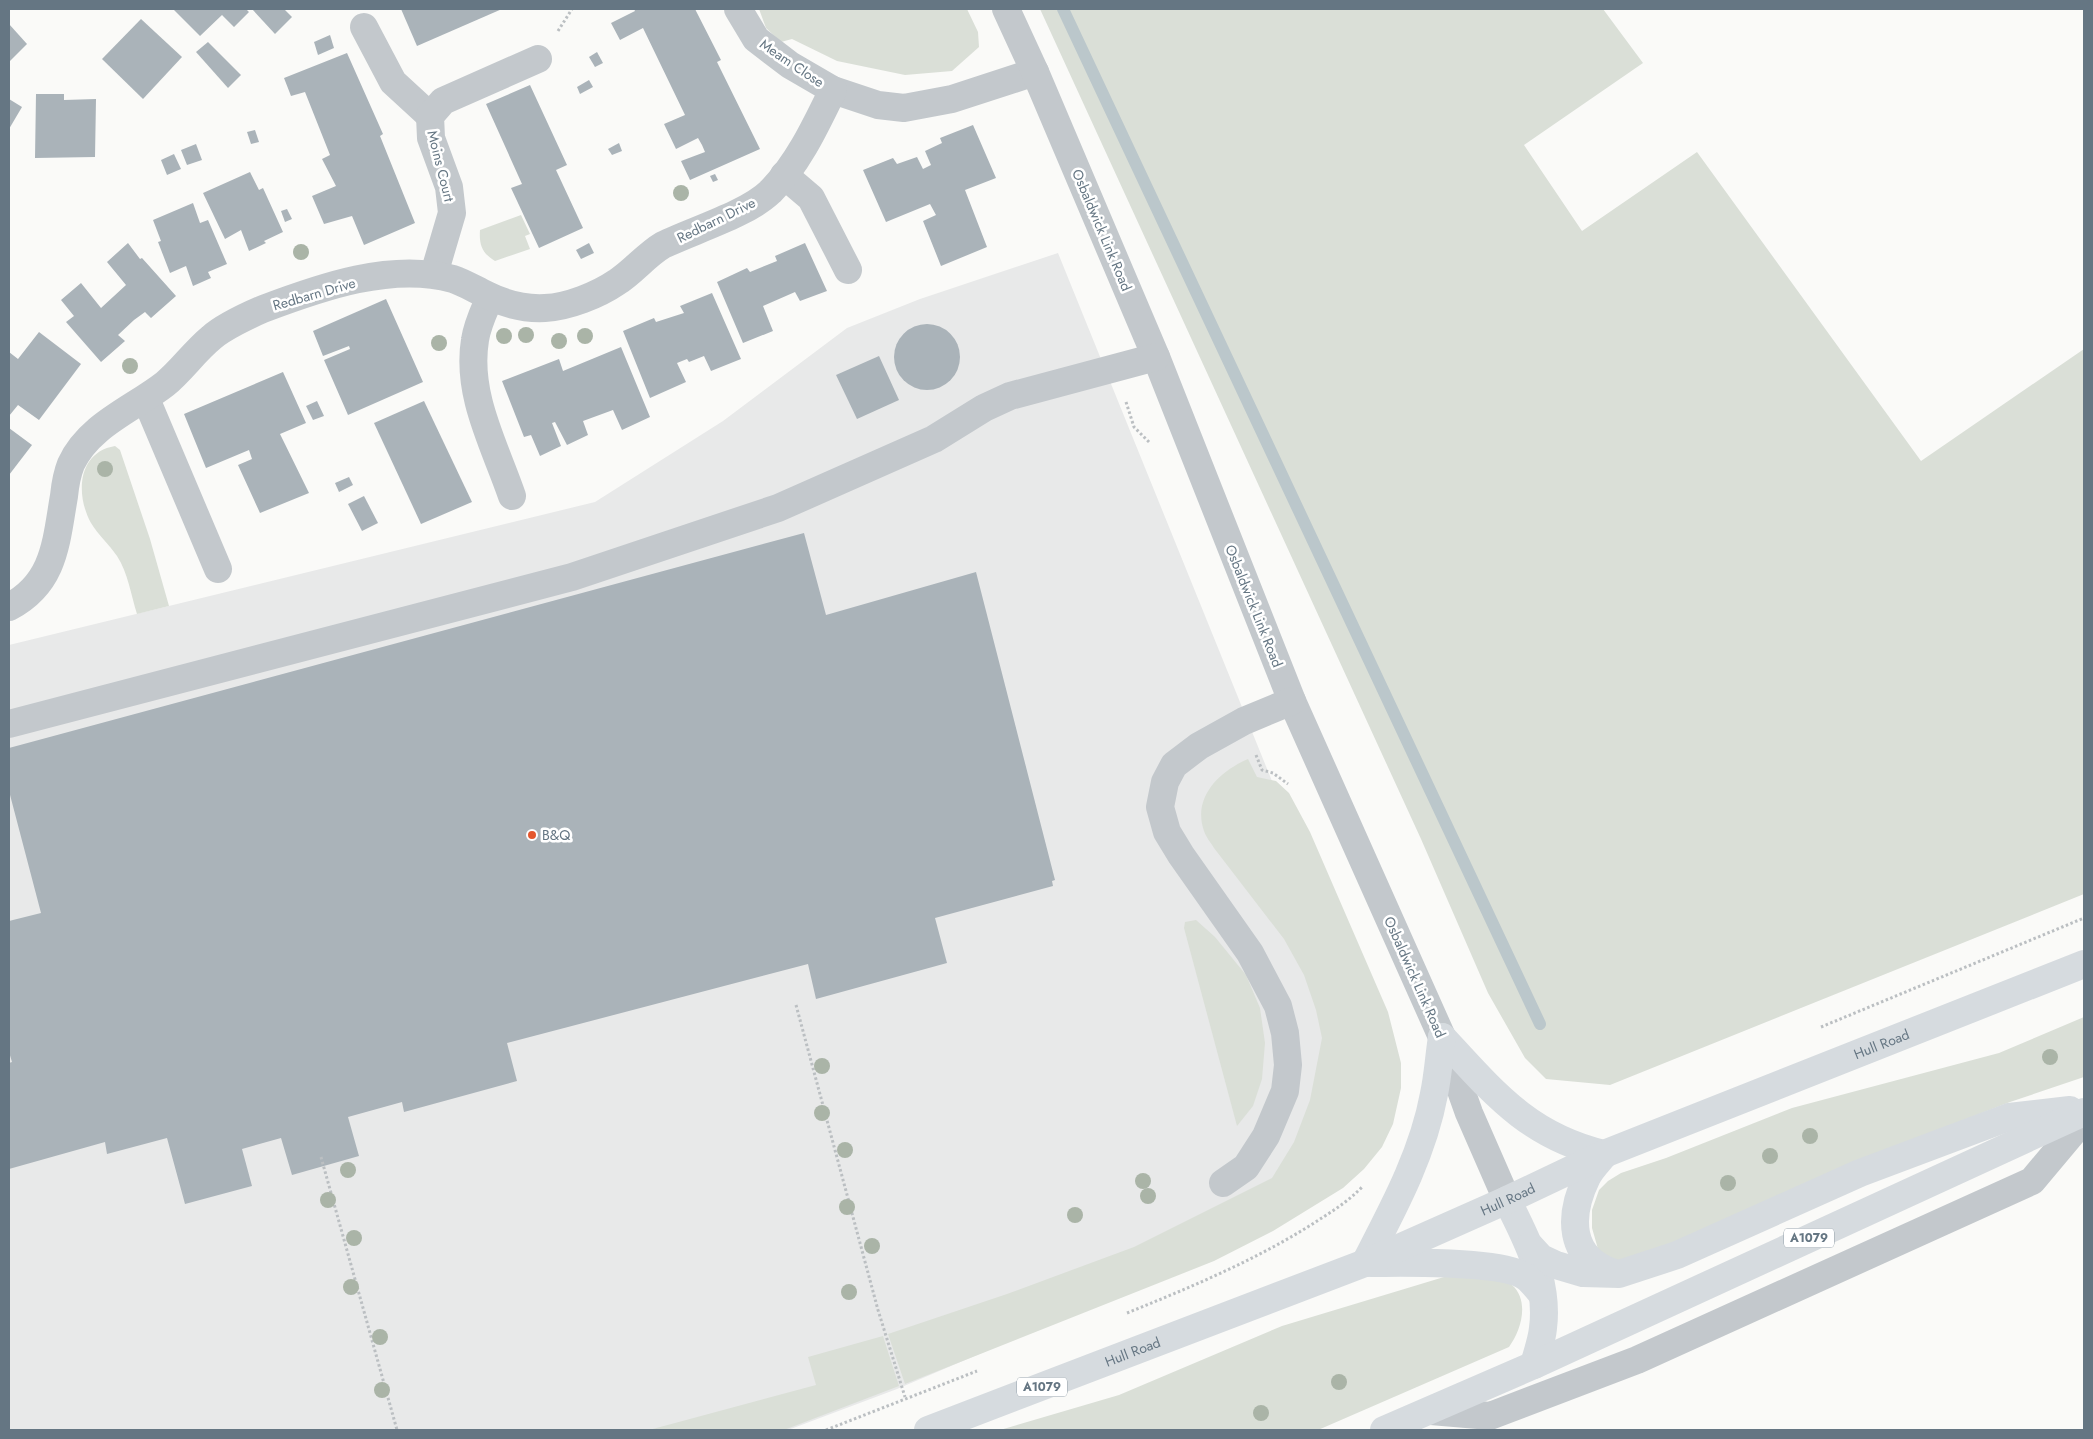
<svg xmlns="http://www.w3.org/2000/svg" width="2093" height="1439" viewBox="0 0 2093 1439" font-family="Jost,sans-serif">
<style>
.built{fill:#e8e9e9}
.green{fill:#dadfd7}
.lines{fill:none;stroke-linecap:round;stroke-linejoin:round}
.stream{stroke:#bbc7cb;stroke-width:12}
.building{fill:#aab3b9}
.path{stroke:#bbbfc2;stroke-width:3;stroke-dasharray:2.5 2.5;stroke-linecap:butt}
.minor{stroke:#c3c8cc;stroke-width:28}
.major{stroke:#d6dbdf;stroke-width:28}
.tree{fill:#aab4a7}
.poi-dot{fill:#e4572e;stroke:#fff;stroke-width:2}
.labels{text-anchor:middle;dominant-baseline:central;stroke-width:5;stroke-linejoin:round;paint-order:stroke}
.shield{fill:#fff;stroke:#939fa8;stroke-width:1}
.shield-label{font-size:12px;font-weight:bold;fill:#657683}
.street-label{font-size:14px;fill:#657683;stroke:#fff}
.poi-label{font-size:14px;fill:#657683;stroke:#fff;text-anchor:start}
</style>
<rect width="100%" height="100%" fill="#fafaf8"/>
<polygon class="built" points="1058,253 1383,1055 1276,1228 897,1389 788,1430 9,1430 9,645 595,502 723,421 847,328 920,299"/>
<g class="green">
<polygon points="759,9 967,9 978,32 979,47 952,71 905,75 837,61 792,39 781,42 766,28"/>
<polygon points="1040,9 1603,9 1643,63 1524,145 1582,231 1697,152 1921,461 2084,349 2084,894 1610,1085 1546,1079 1525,1058 1488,993 1421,839"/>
<path d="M521 215 530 234 525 236 530 249 495 261C482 253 479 245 480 230Z"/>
<path d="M115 446 120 450 150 539 169 606 137 614C131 595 128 573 117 556 109 544 98 535 91 523 75 494 78 452 115 446Z"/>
<path d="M1248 759 1257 777 1276 781 1289 793 1310 832 1388 1012 1401 1063V1088L1393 1124 1382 1147 1364 1169 1343 1188 1273 1231 1214 1261 905 1384 888 1334 1007 1294 1134 1247 1272 1178 1294 1142 1310 1100 1322 1038 1316 1010 1304 975 1284 939 1214 848C1211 843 1206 837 1204 831 1192 797 1220 771 1248 759Z"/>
<polygon points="1196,920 1215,937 1246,975 1260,1008 1265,1043 1262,1079 1253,1106 1237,1126 1184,928 1185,922"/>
<polygon points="2084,1017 2084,1077 2010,1102 1894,1147 1651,1259 1615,1264 1598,1249 1592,1228 1592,1210 1599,1190 1608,1181 1621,1173 1666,1158 1792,1108 1999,1053"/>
<path d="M1476 1269C1487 1274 1504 1278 1512 1285 1530 1301 1521 1331 1509 1347L1318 1430H1000L1119 1395 1282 1326 1444 1277Z"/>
<polygon points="883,1336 899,1386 784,1430 649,1430 816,1385 808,1357"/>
</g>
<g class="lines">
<polyline class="stream" points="1063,9 1540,1024"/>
</g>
<g class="building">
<polygon points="173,9 246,9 249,12 234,27 222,15 200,36"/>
<polygon points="252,9 284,9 292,17 275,34"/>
<polygon points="401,9 502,9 417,46"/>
<polygon points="634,9 695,9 721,60 717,62 760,149 690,180 681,161 705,152 702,145 698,138 676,149 664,124 685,115 643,28 620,40 611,23 635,11"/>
<polygon points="141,19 182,57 143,99 102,59"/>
<polygon points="9,24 27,44 9,62"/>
<polygon points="330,35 334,48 318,55 314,42"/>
<polygon points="208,42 241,75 228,88 196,52"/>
<polygon points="597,52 603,63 595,67 589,57"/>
<polygon points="347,53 383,134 380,136 415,223 364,245 352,216 324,224 312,196 336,186 322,159 330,155 305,92 291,96 284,78"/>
<polygon points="589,80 593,87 580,94 577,87"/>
<polygon points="530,85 567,165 556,170 583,228 539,248 511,188 522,184 486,104"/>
<polygon points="36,94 64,94 64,100 96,99 95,157 35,158"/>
<polygon points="9,99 22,107 9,129"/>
<polygon points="973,125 996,178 965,190 987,247 941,266 923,221 936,215 930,204 886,222 863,170 893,158 897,164 917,157 923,169 931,165 925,151 942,143 940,138"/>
<polygon points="255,130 259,142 251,144 247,132"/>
<polygon points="619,143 622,151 612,155 608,149"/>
<polygon points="196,144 202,160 187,165 181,150"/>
<polygon points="174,154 181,169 167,175 161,160"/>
<polygon points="250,172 259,190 263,188 283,232 264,241 266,243 249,251 241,230 225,239 203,193"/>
<polygon points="715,174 718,180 713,182 710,176"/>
<polygon points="193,203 200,223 208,220 227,264 208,272 211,278 193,286 186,266 170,273 158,242 161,241 153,220"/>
<polygon points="287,209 292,219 285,222 281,211"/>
<polygon points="128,243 140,259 142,258 176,296 151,318 145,312 134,320 118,335 125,341 101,362 66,322 74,316 61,300 81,283 101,308 126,285 107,262"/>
<polygon points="589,243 594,253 581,259 576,250"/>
<polygon points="805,243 827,291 800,301 795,292 763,306 773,331 743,343 717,282 747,268 750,272 777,261 775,256"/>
<polygon points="712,293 741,359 711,371 704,356 689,362 687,359 677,363 686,382 650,398 623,331 654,318 656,322 684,313 680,306"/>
<polygon points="386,299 423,382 348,415 324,360 350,349 349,346 323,356 313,331"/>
<circle cx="927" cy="357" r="33"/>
<polygon points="39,332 81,364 39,420 18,405 9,416 9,352 18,359"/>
<polygon points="621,347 650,417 622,430 613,410 583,421 588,435 567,445 555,422 552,423 561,446 540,456 531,435 524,437 502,381 559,359 563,371"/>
<polygon points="879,356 899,400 857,419 836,375"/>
<polygon points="283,372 306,423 280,434 309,493 260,513 238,465 252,459 249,450 206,468 184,414"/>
<polygon points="317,401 324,416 313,420 306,406"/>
<polygon points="424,401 472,502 421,524 374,423"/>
<polygon points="9,428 32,445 9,475"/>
<polygon points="349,477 353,485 339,492 335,483"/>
<polygon points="364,496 378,523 362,531 348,504"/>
<polygon points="804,533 826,615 976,572 1055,880 1052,881 1053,886 935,918 947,963 816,999 808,964 507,1043 517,1081 404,1112 402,1102 348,1117 359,1156 292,1175 281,1138 242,1149 252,1186 185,1204 167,1138 107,1154 105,1142 9,1169 9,1063 12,1062 9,1052 9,921 41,913 9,791 9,748"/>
</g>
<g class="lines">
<g class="path">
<polyline points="558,31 572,9"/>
<polyline points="1126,402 1134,427 1150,443"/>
<polyline points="1256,755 1262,770 1273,773 1288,784"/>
<polyline points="796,1005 878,1310 905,1397"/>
<polyline points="1821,1027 2084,918"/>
<polyline points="321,1157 397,1430"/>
<path d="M1127 1313C1191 1287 1256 1260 1314 1223 1331 1212 1348 1202 1363 1186"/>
<polyline points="826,1430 977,1371"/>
</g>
<g class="minor">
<polyline points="738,9 756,39 790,65 833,90 878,105 904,108 952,99 1035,72"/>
<polyline points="1006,9 1035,72 1156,357 1292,701 1442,1037 1469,1113 1507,1200"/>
<polyline points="364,27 393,82 430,116"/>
<polyline points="784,175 811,198 848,270"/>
<polyline points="434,274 452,213 449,187 431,138 430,116 443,101 538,59"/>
<path d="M490 297C484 311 477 325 475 340 466 395 495 446 512 496"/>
<polyline points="146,399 218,569"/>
<path d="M9 607C55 583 56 542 64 496 65 486 67 474 71 464 89 425 133 409 165 384 182 370 194 352 211 338 222 328 249 315 263 309 321 287 392 262 453 279 465 283 476 290 487 295 505 304 526 309 545 308 568 307 598 295 617 282 633 272 646 255 663 245 694 230 747 214 770 192 798 164 816 125 833 90"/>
<polyline points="9,724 572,577 778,508 934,439 984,408 1010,396 1156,357"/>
<polyline points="1223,1183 1246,1167 1266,1136 1285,1091 1288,1065 1285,1033 1278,1006 1250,953 1181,855 1167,832 1160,807 1165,782 1174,765 1199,746 1244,721 1292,701"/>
<polyline points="1431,1411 1490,1416 1637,1360 2032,1181 2084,1119"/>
</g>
<g class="major">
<path d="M1442 1037C1493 1092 1528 1136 1604 1154"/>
<path d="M1603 1156C1598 1162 1591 1169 1587 1177 1568 1216 1568 1258 1614 1273"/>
<path d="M1507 1200C1527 1239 1549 1282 1543 1328 1542 1340 1537 1353 1534 1365"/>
<polyline points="1530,1246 1541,1258 1556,1265 1583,1273 1619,1274 1677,1255 1860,1173 2009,1117 2070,1110"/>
<path d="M1365 1263C1393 1209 1423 1154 1434 1094 1438 1075 1439 1056 1442 1037"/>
<path d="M1371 1263C1404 1263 1502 1260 1526 1277 1532 1281 1537 1289 1542 1294"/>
<path id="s1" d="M928 1430 1365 1263 1507 1200 1604 1154 2084 964"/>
<polyline points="1384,1430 1534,1365 2084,1112"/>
</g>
</g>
<g class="tree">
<circle cx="681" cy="193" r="8"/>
<circle cx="301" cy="252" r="8"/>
<circle cx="526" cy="335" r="8"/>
<circle cx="504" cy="336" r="8"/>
<circle cx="585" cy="336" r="8"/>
<circle cx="559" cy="341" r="8"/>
<circle cx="439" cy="343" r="8"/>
<circle cx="130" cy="366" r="8"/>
<circle cx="105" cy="469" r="8"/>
<circle cx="2050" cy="1057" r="8"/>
<circle cx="822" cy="1066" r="8"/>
<circle cx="822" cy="1113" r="8"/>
<circle cx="1810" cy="1136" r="8"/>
<circle cx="845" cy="1150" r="8"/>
<circle cx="1770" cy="1156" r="8"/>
<circle cx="348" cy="1170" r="8"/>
<circle cx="1143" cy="1181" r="8"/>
<circle cx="1728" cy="1183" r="8"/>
<circle cx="1148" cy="1196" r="8"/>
<circle cx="328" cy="1200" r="8"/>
<circle cx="847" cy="1207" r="8"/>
<circle cx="1075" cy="1215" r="8"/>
<circle cx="354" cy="1238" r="8"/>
<circle cx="872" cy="1246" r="8"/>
<circle cx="351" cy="1287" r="8"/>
<circle cx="849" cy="1292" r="8"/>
<circle cx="380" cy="1337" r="8"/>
<circle cx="1339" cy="1382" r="8"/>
<circle cx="382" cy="1390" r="8"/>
<circle cx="1261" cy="1413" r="8"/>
</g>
<circle class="poi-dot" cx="532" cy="835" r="5"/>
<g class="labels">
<g class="shield">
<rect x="1784" y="1228.5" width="50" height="19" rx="4"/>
<rect x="1017" y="1377.5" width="50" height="19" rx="4"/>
</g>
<g class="shield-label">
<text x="1809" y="1238">A1079</text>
<text x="1042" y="1387">A1079</text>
</g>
<g class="street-label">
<text transform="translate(792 63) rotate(34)">Meam Close</text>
<text transform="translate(441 166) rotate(76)">Moins Court</text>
<text transform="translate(716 220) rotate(-26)">Redbarn Drive</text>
<text transform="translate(1102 230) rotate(67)">Osbaldwick Link Road</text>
<text transform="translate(314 294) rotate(-16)">Redbarn Drive</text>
<text transform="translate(1254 606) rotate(68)">Osbaldwick Link Road</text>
<text transform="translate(1415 977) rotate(66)">Osbaldwick Link Road</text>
<text stroke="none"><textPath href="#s1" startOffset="1029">Hull Road</textPath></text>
<text stroke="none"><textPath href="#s1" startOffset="624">Hull Road</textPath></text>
<text stroke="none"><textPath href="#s1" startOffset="219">Hull Road</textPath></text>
</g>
<g class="poi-label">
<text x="542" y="835">B&amp;Q</text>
</g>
</g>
<rect width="2093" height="1439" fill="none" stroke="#657683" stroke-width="20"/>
</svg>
